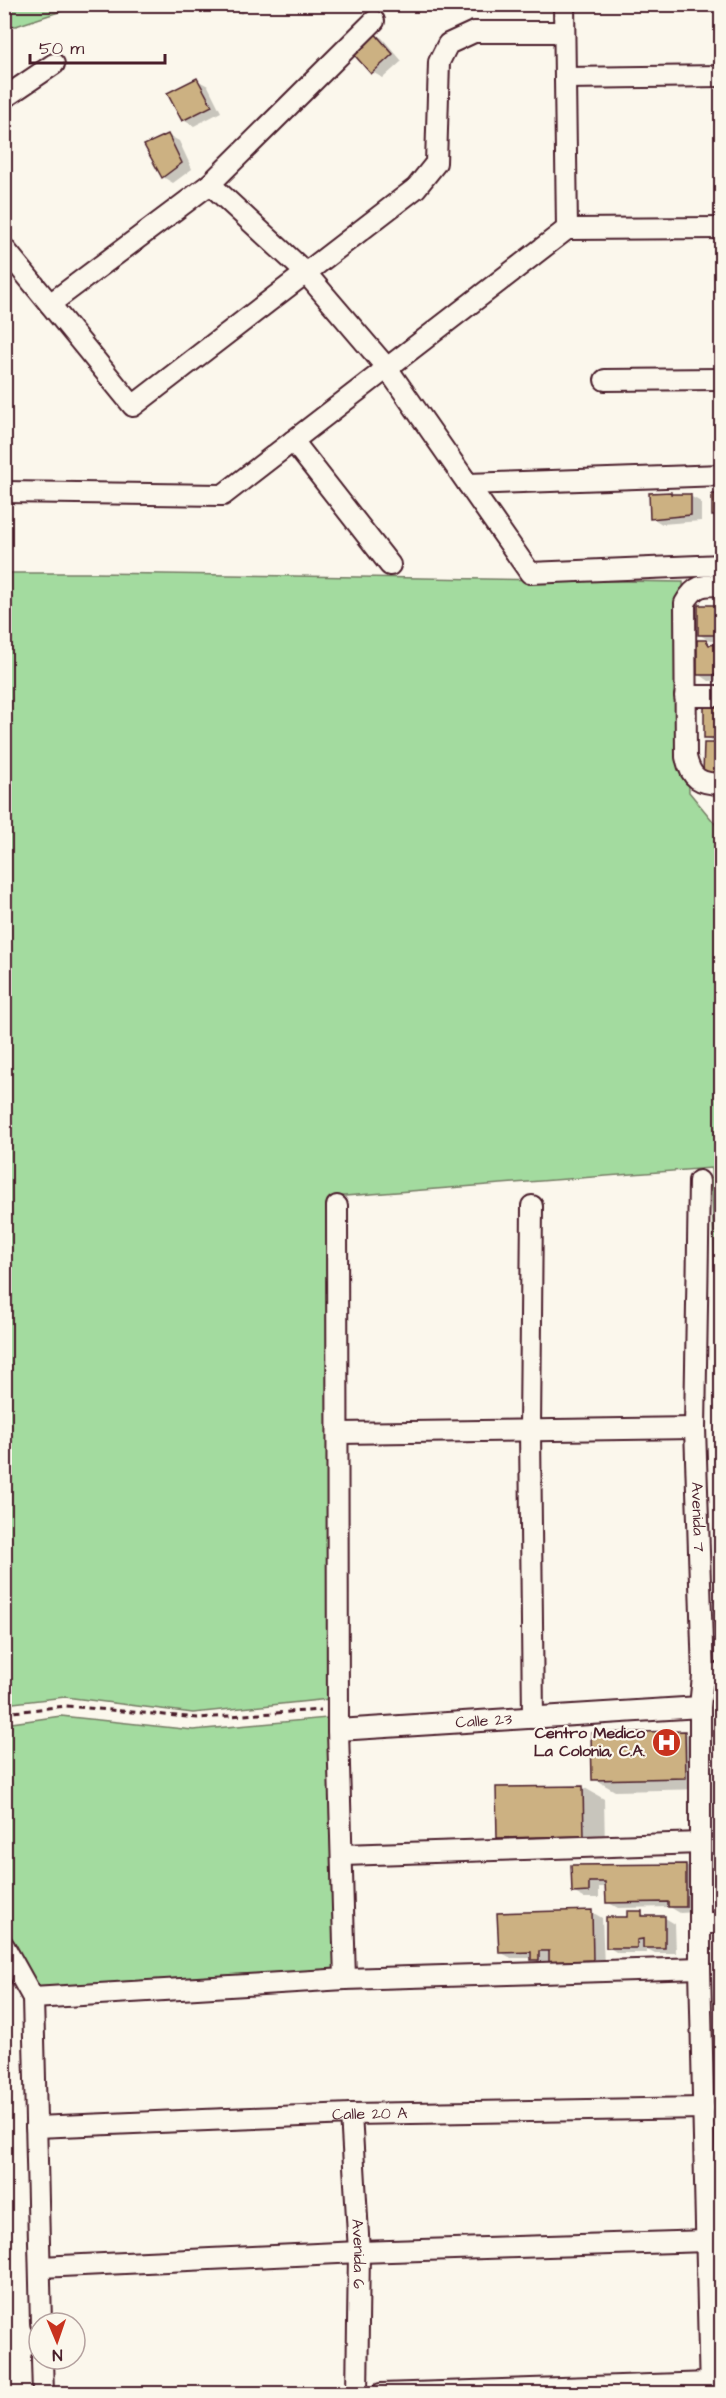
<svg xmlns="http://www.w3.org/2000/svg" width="726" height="2398" viewBox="0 0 726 2398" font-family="'Architects Daughter',sans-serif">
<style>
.green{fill:#a3db9f;stroke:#767d65;stroke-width:1.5}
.shadow{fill:#0003}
.building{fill:#ccb182;stroke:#4a1f2b;stroke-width:1.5}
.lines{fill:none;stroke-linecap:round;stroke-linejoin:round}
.minor-casing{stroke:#4a1f2b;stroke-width:24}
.path{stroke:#4a1f2b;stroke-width:3;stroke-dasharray:6 4.5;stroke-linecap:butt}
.minor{stroke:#fbf7ec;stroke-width:20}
.labels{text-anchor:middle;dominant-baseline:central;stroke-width:4.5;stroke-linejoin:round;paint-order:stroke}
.street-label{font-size:16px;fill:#4a1f2b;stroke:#fbf7ec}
.poi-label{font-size:16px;font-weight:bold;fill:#4a1f2b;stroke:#fbf7ec;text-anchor:end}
</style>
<rect width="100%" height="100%" fill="#fbf7ec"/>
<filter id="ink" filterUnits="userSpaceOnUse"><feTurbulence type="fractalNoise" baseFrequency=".0167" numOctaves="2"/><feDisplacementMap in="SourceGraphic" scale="12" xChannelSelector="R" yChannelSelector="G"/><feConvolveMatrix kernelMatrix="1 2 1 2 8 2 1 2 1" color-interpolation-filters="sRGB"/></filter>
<g filter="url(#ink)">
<g class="green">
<polygon points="4,5 5,4 80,5 16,26 5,25"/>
<polygon points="4,573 95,573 683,582 689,792 717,826 721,862 721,1301 716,1301 711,1168 332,1197 329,1699 193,1713 65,1697 5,1704"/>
<polygon points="61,1716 193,1730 327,1718 334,1969 36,1987 5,1924 5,1724"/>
</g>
<g class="shadow">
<polygon points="227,4 255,4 241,14"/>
<polygon points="372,32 382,38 402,61 383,78 372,72"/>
<polygon points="197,80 208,86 221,112 194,126 183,120"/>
<polygon points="168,135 179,141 192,169 173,183 163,177"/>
<polygon points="671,494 674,496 690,496 701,502 701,521 662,524 652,518"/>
<polygon points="722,606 722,680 709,681 699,674 705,642 713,646 719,646 719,641 710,641 700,635"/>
<polygon points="722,709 722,779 705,773 719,745 705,737"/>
<polygon points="685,1733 706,1745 707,1789 615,1791 594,1779"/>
<polygon points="583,1787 604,1799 605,1847 519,1849 498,1837 497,1789"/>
<polygon points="685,1865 696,1871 696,1912 680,1913 670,1907 618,1908 607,1902 607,1887 599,1887 599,1898 584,1898 573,1892 573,1867"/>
<polygon points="592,1912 602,1918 604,1966 561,1967 549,1960 549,1965 543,1965 533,1958 511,1958 500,1952"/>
<polygon points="641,1913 650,1918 665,1918 675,1924 676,1953 655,1953 647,1949 647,1953 618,1953 608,1947"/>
</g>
<g class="building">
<polygon points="372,30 393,54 371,74 350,50"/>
<polygon points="197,78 212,106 182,121 167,93"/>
<polygon points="168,134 182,163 162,178 144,145"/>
<polygon points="671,492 671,494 691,494 691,515 650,519 649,493"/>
<rect x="712" y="494" width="10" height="22"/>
<polygon points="698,605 722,605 722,675 697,675 697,640 706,640 709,645 717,644 717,635 698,635"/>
<rect x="704" y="707" width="18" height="31"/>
<polygon points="704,743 722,743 722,774 703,774"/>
<polygon points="685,1731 686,1778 592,1780 591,1733"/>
<polygon points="583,1786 584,1836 497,1838 496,1787"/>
<polygon points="686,1864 686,1907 668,1907 668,1902 606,1903 605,1882 589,1882 589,1892 572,1893 571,1865"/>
<polygon points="592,1910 593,1960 549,1962 549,1951 539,1951 539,1960 531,1960 531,1952 499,1953 497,1913"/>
<polygon points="627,1911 642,1911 642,1916 665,1916 665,1948 643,1948 643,1939 637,1940 637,1948 606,1948 606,1917 627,1917"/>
</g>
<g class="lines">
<defs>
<g id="minor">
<polyline points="564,4 567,229"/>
<polyline points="565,78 722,76"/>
<polyline points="4,98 54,64"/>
<polyline points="210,184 305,272 387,368 530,573 722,565"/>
<polyline points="4,248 133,406 416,188 436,163 439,62 448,44 474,32 564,32"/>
<polyline points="50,304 210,184 374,21"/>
<polyline points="605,380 722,379"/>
<polyline points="293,441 390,565"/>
<polyline points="468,484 722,475"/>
<polyline points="4,492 223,495 567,229 722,228"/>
<path d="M722 585C702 585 695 585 685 603L686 757C691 779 700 784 722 784"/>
<polyline points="685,696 722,696"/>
<path id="s1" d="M699 1181 695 1428 703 1676 700 1707V1968L710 2394"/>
<polyline points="337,1206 338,1730 345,1979"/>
<polyline points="532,1206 530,1430 533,1718"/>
<polyline points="339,1433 695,1428"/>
<polyline points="703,1676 722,1673"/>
<path id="s2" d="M338 1730 700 1707"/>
<polyline points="343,1855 700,1843"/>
<polyline points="700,1923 722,1923"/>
<polyline points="4,1946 33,1998 41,2323"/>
<polyline points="33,1998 345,1979 700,1968"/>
<path id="s3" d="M351 2114 359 2252 357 2394"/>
<path id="s4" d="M36 2127 351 2114 704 2108"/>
<polyline points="40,2267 359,2252 707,2241"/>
<polyline points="42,2359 43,2394"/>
<polyline points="381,2394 710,2383"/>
</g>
</defs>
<use href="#minor" class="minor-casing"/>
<polyline class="path" points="4,1713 66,1706 198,1718 321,1710"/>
<use href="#minor" class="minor"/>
</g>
</g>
<defs>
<symbol id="hospital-disc" viewBox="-11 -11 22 22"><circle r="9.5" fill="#c8321e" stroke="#fbf7ec"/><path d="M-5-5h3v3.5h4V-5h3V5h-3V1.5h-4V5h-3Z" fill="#fff"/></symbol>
</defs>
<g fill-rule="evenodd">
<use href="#hospital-disc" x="650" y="1726" width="33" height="33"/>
</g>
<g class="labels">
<g class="street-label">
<text stroke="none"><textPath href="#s1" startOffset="336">Avenida 7</textPath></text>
<text stroke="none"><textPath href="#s2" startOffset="146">Calle 23</textPath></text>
<text stroke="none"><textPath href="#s4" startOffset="334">Calle 20 A</textPath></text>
<text stroke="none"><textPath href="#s3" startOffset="140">Avenida 6</textPath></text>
</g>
<g class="poi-label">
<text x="645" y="1733">Centro Medico<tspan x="645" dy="18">La Colonia, C.A.</tspan></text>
</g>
</g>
<rect width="726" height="2398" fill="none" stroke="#fbf7ec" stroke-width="24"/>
<rect x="12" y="12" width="702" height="2374" fill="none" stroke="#4a1f2b" stroke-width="2" filter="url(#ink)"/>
<g transform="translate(57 2341) rotate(178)"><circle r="28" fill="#fbf7ec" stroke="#b4a19f" stroke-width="1.5"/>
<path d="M0-4.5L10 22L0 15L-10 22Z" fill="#c8321e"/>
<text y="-9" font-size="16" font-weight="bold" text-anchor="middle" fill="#4a1f2b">N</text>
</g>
<path d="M30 54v9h135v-9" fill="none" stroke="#4a1f2b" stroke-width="3"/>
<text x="39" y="54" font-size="18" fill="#4a1f2b" stroke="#fbf7ec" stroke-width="4.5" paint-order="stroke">50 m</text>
</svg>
